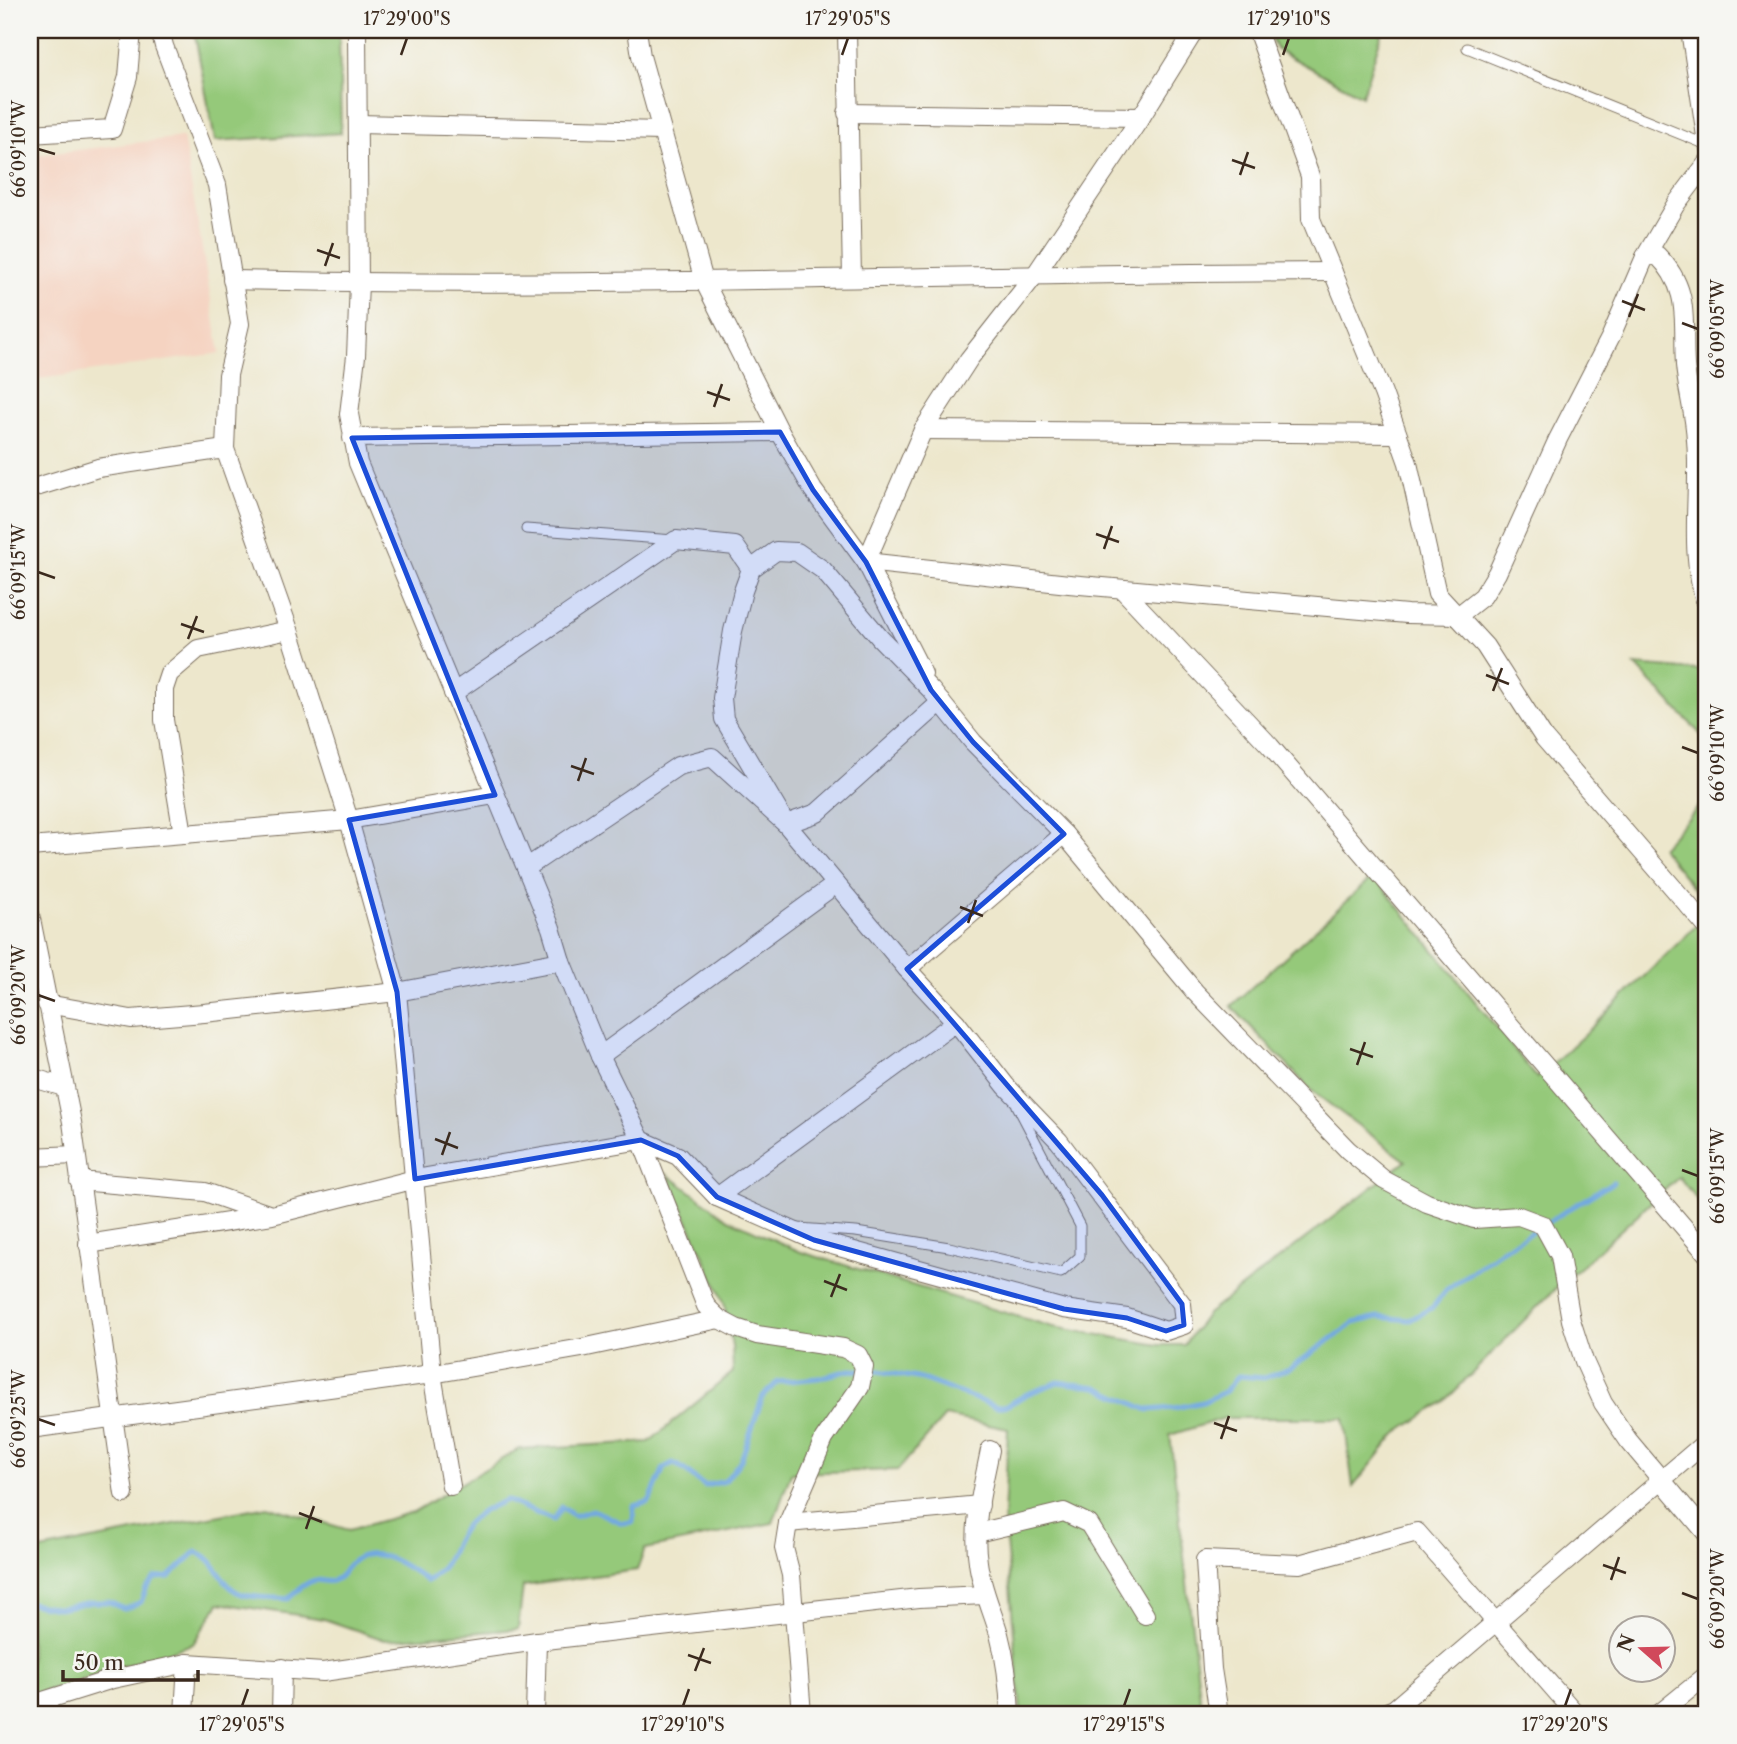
<svg xmlns="http://www.w3.org/2000/svg" width="1737" height="1744" viewBox="0 0 1737 1744" font-family="'Libre Caslon Text',serif">
<style>
.built{fill:#f5d3c1}
.green{fill:#95c97a;stroke:#687a4c;stroke-width:2}
.lines{fill:none;stroke-linecap:round;stroke-linejoin:round}
.stream{stroke:#72a9e1;stroke-width:5}
.service-casing{stroke:#796c5b;stroke-width:11}
.minor-casing{stroke:#796c5b;stroke-width:20}
.service{stroke:#fff;stroke-width:9}
.minor{stroke:#fff;stroke-width:18}
.marked{fill:#1d4ed8;fill-opacity:0.2;stroke:#1d4ed8;stroke-width:5;stroke-linejoin:round}
.ticks{fill:none;stroke:#3b2a1e;stroke-width:2.5}
.neatline{fill:none;stroke:#3b2a1e;stroke-width:2.5}
.ticks-label{font-size:18px;text-anchor:middle;fill:#3b2a1e}
</style>
<rect width="100%" height="100%" fill="#f6f6f2"/>
<filter id="ink" filterUnits="userSpaceOnUse"><feTurbulence type="fractalNoise" baseFrequency=".0143" numOctaves="2"/><feDisplacementMap in="SourceGraphic" scale="14" xChannelSelector="R" yChannelSelector="G"/><feConvolveMatrix kernelMatrix="1 2 1 2 8 2 1 2 1" color-interpolation-filters="sRGB"/></filter>
<filter id="wash" filterUnits="userSpaceOnUse"><feTurbulence type="fractalNoise" baseFrequency=".00686" numOctaves="4" result="noise"/><feDisplacementMap in="SourceGraphic" scale="28" xChannelSelector="R" yChannelSelector="G"/><feGaussianBlur stdDeviation="1.57" result="paint"/><feColorMatrix in="noise" values="0 0 0 0 0 0 0 0 0 0 0 0 0 0 0 0 0 1.4 0 .05"/><feComposite in="paint" operator="in"/></filter>
<g filter="url(#wash)">
<rect width="100%" height="100%" fill="#ede7cc"/>
<polygon class="built" points="183,137 220,353 39,379 30,378 30,156"/>
<g class="green">
<polygon points="194,30 339,30 341,133 215,141"/>
<polygon points="1267,30 1383,30 1362,96 1276,49"/>
<polygon points="1635,665 1707,671 1707,741"/>
<polygon points="1707,798 1707,904 1661,848"/>
<polygon points="1374,876 1537,1078 1583,1036 1707,915 1707,1200 1701,1205 1679,1177 1548,1296 1445,1401 1396,1434 1353,1487 1344,1418 1225,1418 1170,1435 1202,1714 1021,1714 1004,1518 1008,1429 945,1416 898,1470 791,1473 773,1523 645,1549 637,1570 523,1586 518,1629 385,1640 324,1619 219,1603 193,1644 30,1696 30,1552 267,1506 349,1530 413,1512 519,1449 649,1442 733,1372 732,1346 724,1302 668,1175 728,1219 801,1252 1053,1327 1159,1345 1184,1345 1207,1314 1406,1161 1312,1091 1231,1006"/>
</g>
<g class="lines">
<path class="stream" d="M30 1603 58 1608 92 1602H109L124 1609 141 1602 146 1589 155 1578 169 1577 196 1552C215 1557 219 1579 234 1590 245 1599 273 1597 288 1599 296 1592 305 1582 316 1580 321 1580 327 1583 332 1581 342 1578 345 1568 352 1562 374 1542 408 1567 427 1581 452 1563 447 1554 461 1532 471 1515 489 1508 506 1500L553 1520 562 1507 574 1516 593 1510 622 1523 633 1522 634 1506 649 1502 664 1468 673 1463C686 1469 694 1479 705 1486L725 1481 741 1460 763 1396 778 1382 818 1378 850 1370 879 1371 922 1379 997 1407 1008 1405 1027 1394 1058 1382 1097 1387 1148 1410 1174 1408 1203 1402 1226 1391 1238 1376 1264 1378 1289 1369 1354 1323 1378 1317 1410 1320 1433 1307 1446 1290 1499 1252 1613 1182"/>
</g>
</g>
<g filter="url(#ink)">
<g class="lines">
<defs>
<g id="service">
<polyline points="1467,48 1707,145"/>
<polyline points="526,529 674,540"/>
<polyline points="798,1228 856,1232 949,1247 1061,1273 1080,1256 1080,1226 1017,1106"/>
</g>
<g id="minor">
<polyline points="160,30 164,46 217,185 240,324 228,375 225,449 289,630 349,820 397,992 432,1374 451,1486"/>
<polyline points="357,30 359,283 356,356 349,414 358,463 551,928 561,961 600,1056 641,1140 706,1306 719,1319 736,1328 757,1335 843,1348 858,1355 864,1367 860,1387 824,1439 788,1523 784,1548 791,1575 802,1714"/>
<polyline points="637,30 641,56 704,281 780,432 813,490 866,562 923,674"/>
<polyline points="847,30 852,278"/>
<polyline points="1257,30 1310,176 1311,219 1383,393 1408,463 1437,594 1485,646 1544,738 1707,927"/>
<polyline points="1690,30 1707,143"/>
<polyline points="847,113 1141,117"/>
<polyline points="358,124 662,131"/>
<polyline points="30,134 112,129 128,77 132,30"/>
<polyline points="1645,257 1676,204 1707,163"/>
<path d="M232 280C599 289 966 273 1333 272"/>
<polyline points="923,430 1397,434"/>
<polyline points="352,438 780,432"/>
<polyline points="30,489 98,468 225,449"/>
<path d="M866 562 1069 584 1407 614 1459 615 1483 596 1497 573 1558 439 1611 336 1645 257 1657 255C1692 290 1682 321 1685 365 1687 390 1695 415 1696 440 1701 496 1687 551 1707 606"/>
<polyline points="866,562 923,430 969,359 1035,275 1141,117 1195,30"/>
<polyline points="1122,589 1270,746 1707,1254"/>
<polyline points="453,693 676,540 735,546 751,569"/>
<polyline points="183,834 164,720 164,689 169,674 198,649 289,630"/>
<polyline points="30,847 349,820 495,795"/>
<polyline points="526,868 678,766 712,757 786,824 817,813 941,702"/>
<polyline points="30,914 72,1122 124,1494"/>
<polyline points="907,969 1064,834"/>
<polyline points="47,1004 131,1019 204,1013 397,992 561,961"/>
<polyline points="600,1056 836,884"/>
<polyline points="30,1077 64,1087"/>
<polyline points="30,1157 76,1155"/>
<polyline points="79,1181 205,1192 268,1214"/>
<polyline points="717,1197 956,1022"/>
<polyline points="88,1244 272,1215 415,1179 641,1140 678,1156 717,1197 814,1240 1064,1309 1127,1318 1166,1331 1184,1325 1182,1304 1059,1141 1006,1086 956,1022 907,969 786,824 724,719 722,698 733,631 743,591 751,569 776,551 797,552 823,570 880,638 931,690 973,742 1064,834 1195,992 1348,1150 1384,1180 1427,1203 1474,1219 1519,1216 1543,1225 1560,1256 1571,1320 1584,1361 1603,1403 1628,1440 1707,1534"/>
<polyline points="30,1429 432,1374 582,1348 719,1319"/>
<path d="M990 1450C983 1486 972 1525 978 1562 981 1587 992 1610 999 1634 1006 1660 1009 1687 1010 1714"/>
<polyline points="788,1523 980,1505"/>
<polyline points="977,1533 1064,1512 1089,1524 1145,1615"/>
<polyline points="30,1705 113,1679 187,1663 323,1672 537,1641 919,1598 985,1595"/>
<polyline points="184,1714 187,1663"/>
<polyline points="281,1714 282,1668"/>
<polyline points="535,1714 537,1641"/>
<polyline points="1219,1714 1212,1669 1205,1560 1299,1564 1417,1532 1576,1714"/>
<polyline points="1382,1714 1394,1709 1707,1441"/>
<polyline points="1659,1714 1707,1675"/>
</g>
</defs>
<use href="#service" class="service-casing"/>
<use href="#minor" class="minor-casing"/>
<use href="#service" class="service"/>
<use href="#minor" class="minor"/>
</g>
</g>
<path class="marked" d="M780 432 813 490 866 562 931 690 973 742 1064 834 907 969 1102 1195 1182 1304 1184 1325 1166 1331 1127 1318 1064 1309 814 1240 717 1197 678 1156 641 1140 415 1179 397 992 349 820 495 795 352 438Z"/>
<path class="ticks" d="M401 55 407 38M842 55 848 38M1283 55 1289 38M38 149 55 154M1232 160 1255 168M1240 175 1248 152M317 250 340 258M325 266 333 243M1622 301 1645 310M1629 317 1638 294M1682 323 1698 329M707 392 730 400M714 407 722 384M1096 534 1119 542M1104 549 1112 526M38 572 55 578M181 624 204 632M188 639 197 616M1486 675 1509 684M1493 691 1502 668M1682 747 1698 753M571 766 594 774M578 781 586 758M960 907 983 916M968 923 976 900M38 995 55 1001M1350 1049 1373 1057M1357 1065 1365 1042M435 1139 458 1148M442 1155 450 1132M1682 1170 1698 1176M824 1281 847 1290M831 1297 840 1274M38 1419 55 1425M1214 1423 1237 1431M1221 1439 1229 1416M299 1513 322 1522M306 1529 314 1506M1603 1565 1626 1573M1611 1580 1619 1557M1682 1593 1698 1599M688 1655 711 1663M695 1671 704 1648M242 1706 248 1689M683 1706 689 1689M1124 1706 1130 1689M1565 1706 1571 1689"/>
<rect width="1737" height="1744" fill="none" stroke="#f6f6f2" stroke-width="77"/>
<g transform="translate(1642 1649) rotate(290)"><circle r="33" fill="#f6f6f2" stroke="#aba49d" stroke-width="2"/>
<path d="M0-5L12 26L0 18L-12 26Z" fill="#d1495b"/>
<text y="-10" font-size="19" font-weight="bold" text-anchor="middle" fill="#3b2a1e">N</text>
</g>
<path d="M63 1670v10h135v-10" fill="none" stroke="#3b2a1e" stroke-width="3.5"/>
<text x="74" y="1670" font-size="21" fill="#3b2a1e" stroke="#f6f6f2" stroke-width="5" paint-order="stroke">50 m</text>
<rect x="38" y="38" width="1660" height="1668" class="neatline"/>
<g class="ticks-label">
<text x="407" y="25">17°29'00"S</text>
<text x="848" y="25">17°29'05"S</text>
<text x="1289" y="25">17°29'10"S</text>
<text transform="translate(19 149) rotate(-90)" y="6">66°09'10"W</text>
<text transform="translate(1718 329) rotate(-90)" y="6">66°09'05"W</text>
<text transform="translate(19 572) rotate(-90)" y="6">66°09'15"W</text>
<text transform="translate(1718 753) rotate(-90)" y="6">66°09'10"W</text>
<text transform="translate(19 995) rotate(-90)" y="6">66°09'20"W</text>
<text transform="translate(1718 1176) rotate(-90)" y="6">66°09'15"W</text>
<text transform="translate(19 1419) rotate(-90)" y="6">66°09'25"W</text>
<text transform="translate(1718 1599) rotate(-90)" y="6">66°09'20"W</text>
<text x="242" y="1731">17°29'05"S</text>
<text x="683" y="1731">17°29'10"S</text>
<text x="1124" y="1731">17°29'15"S</text>
<text x="1565" y="1731">17°29'20"S</text>
</g>
</svg>
